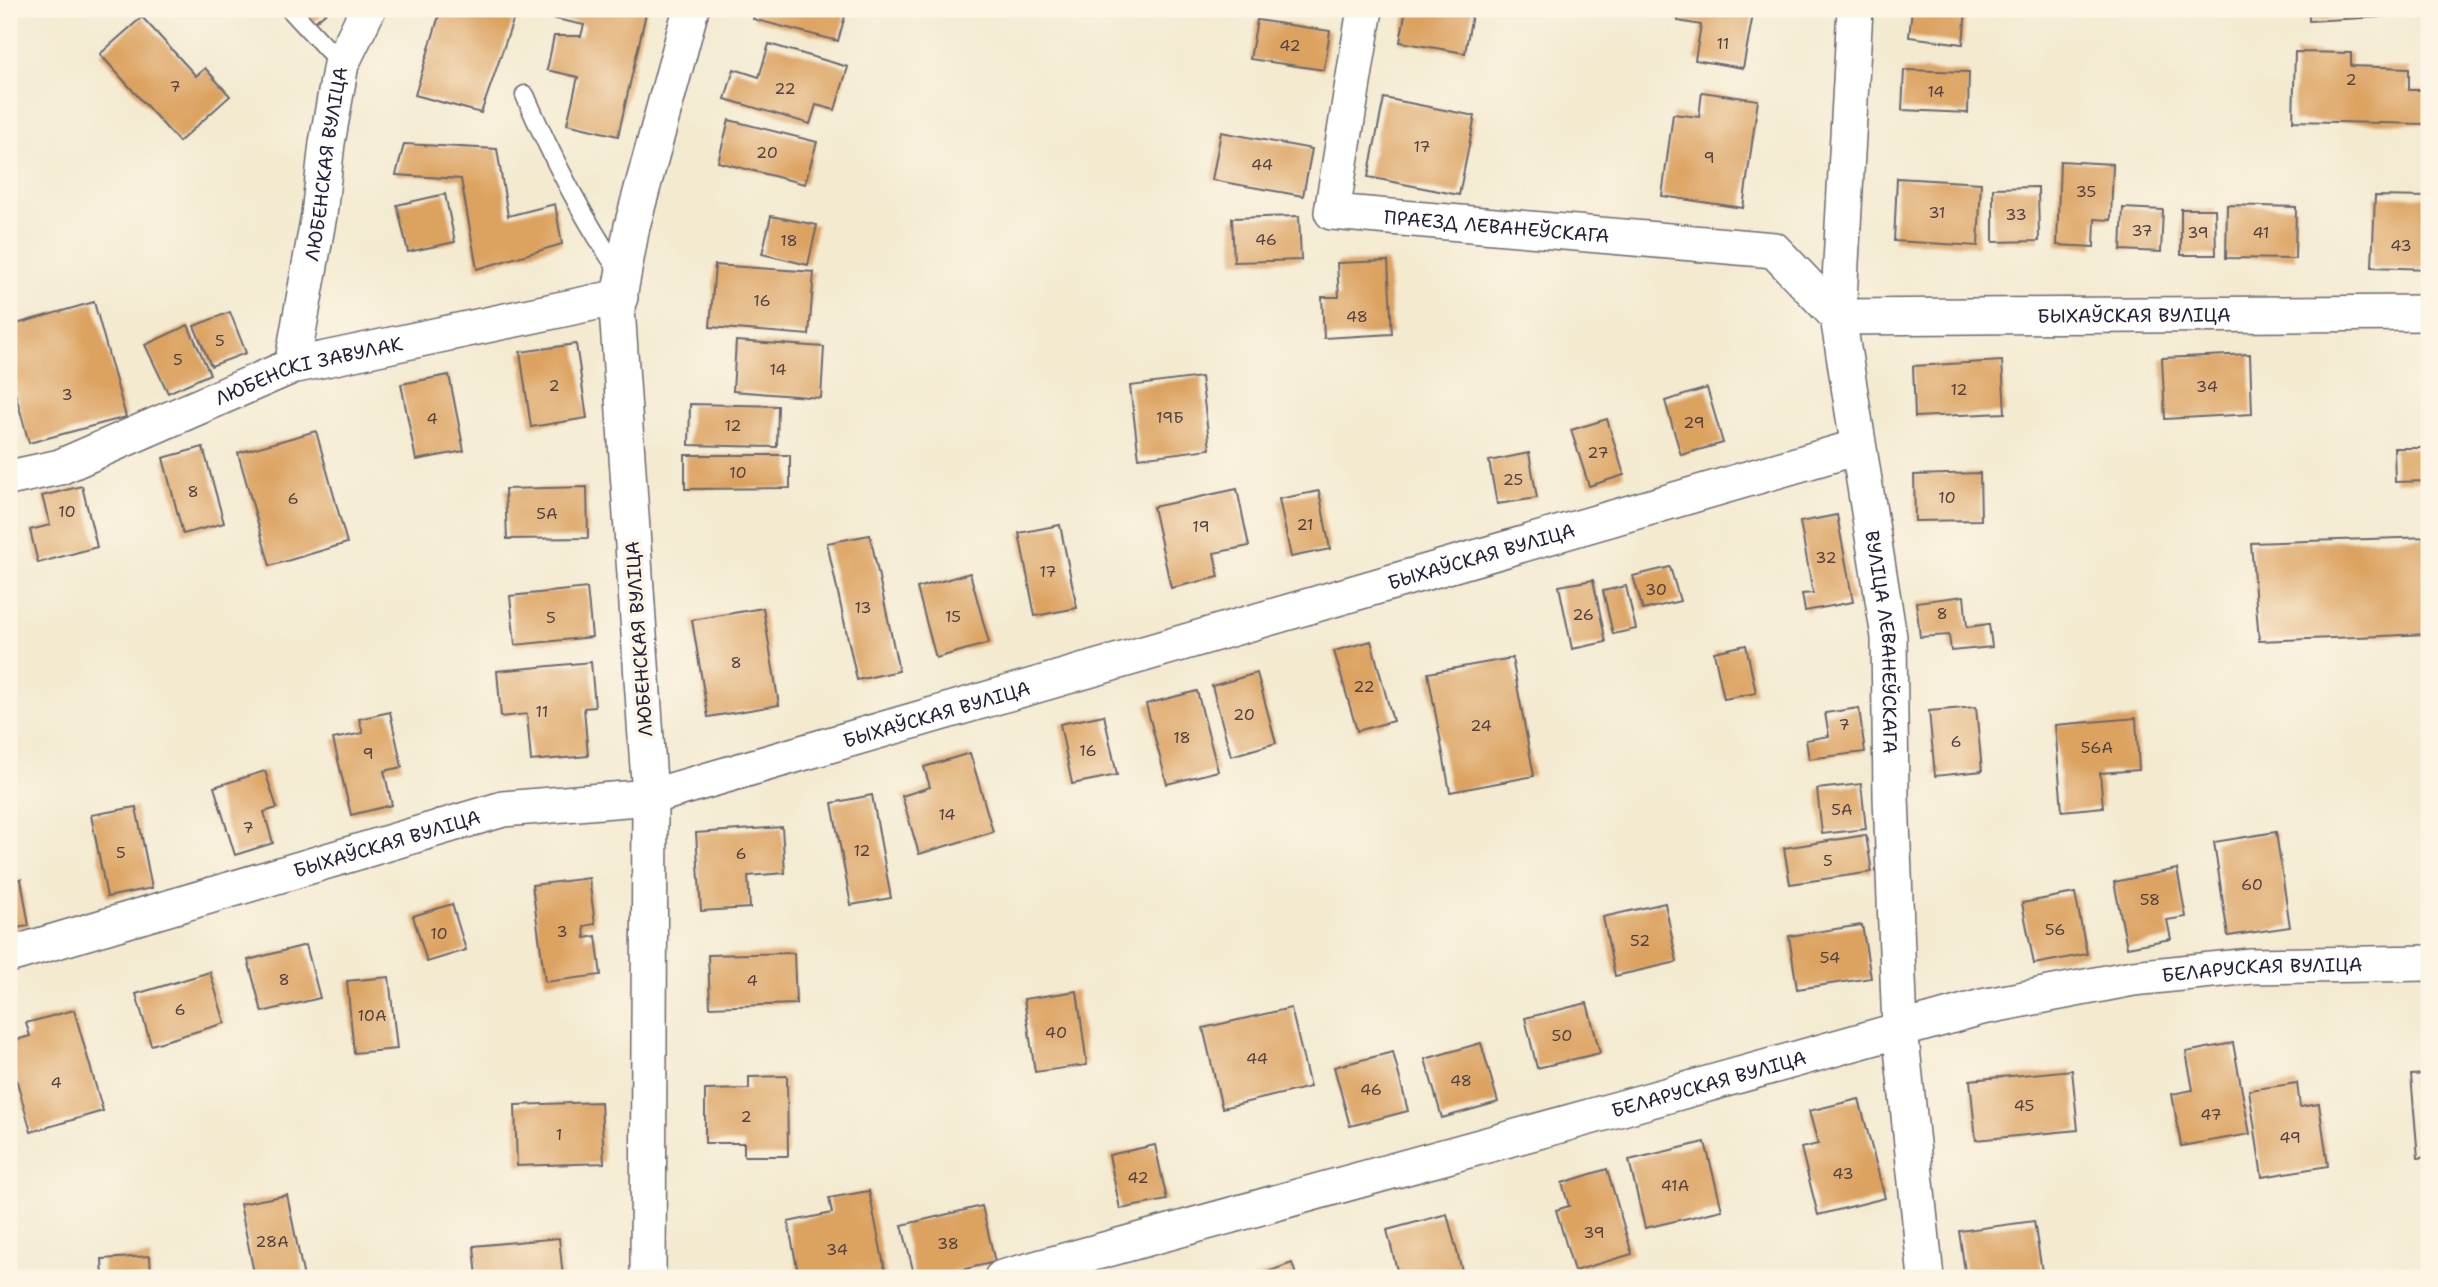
<svg xmlns="http://www.w3.org/2000/svg" width="2438" height="1287" viewBox="0 0 2438 1287" font-family="'Shantell Sans',sans-serif">
<style>
.building{fill:#dca261}
.lines{fill:none;stroke-linecap:round;stroke-linejoin:round}
.service-casing{stroke:#6b686f;stroke-width:21}
.minor-casing{stroke:#6b686f;stroke-width:38}
.service{stroke:#fff;stroke-width:18}
.minor{stroke:#fff;stroke-width:35}
.labels{text-anchor:middle;dominant-baseline:central;stroke-width:7;stroke-linejoin:round;paint-order:stroke}
.number-label{font-size:16px;fill:#504244}
.street-label{font-size:19px;fill:#22223b;stroke:#fcf5e5}
</style>
<rect width="100%" height="100%" fill="#fcf5e5"/>
<filter id="ink" filterUnits="userSpaceOnUse"><feTurbulence type="fractalNoise" baseFrequency=".0143" numOctaves="2"/><feDisplacementMap in="SourceGraphic" scale="14" xChannelSelector="R" yChannelSelector="G"/><feConvolveMatrix kernelMatrix="1 2 1 2 8 2 1 2 1" color-interpolation-filters="sRGB"/></filter>
<filter id="wash" filterUnits="userSpaceOnUse"><feTurbulence type="fractalNoise" baseFrequency=".00686" numOctaves="4" result="noise"/><feDisplacementMap in="SourceGraphic" scale="28" xChannelSelector="R" yChannelSelector="G"/><feGaussianBlur stdDeviation="1.57" result="paint"/><feColorMatrix in="noise" values="0 0 0 0 0 0 0 0 0 0 0 0 0 0 0 0 0 1.4 0 .05"/><feComposite in="paint" operator="in"/></filter>
<g filter="url(#wash)">
<rect width="100%" height="100%" fill="#f3ead0"/>
<g id="blocks">
<g class="building">
<polygon points="299,9 330,9 312,24"/>
<polygon points="441,9 517,9 481,113 415,95"/>
<polygon points="549,9 647,9 618,136 567,124 578,77 547,70 554,36 581,36 584,25 547,17"/>
<polygon points="756,9 847,9 838,41 753,19"/>
<polygon points="1406,9 1473,9 1465,53 1400,42"/>
<polygon points="1680,9 1754,9 1743,68 1695,60 1701,25 1678,21"/>
<polygon points="1912,9 1966,9 1963,44 1909,37"/>
<polygon points="2309,9 2380,9 2380,17 2309,21"/>
<polygon points="142,17 196,76 205,68 230,96 179,142 100,54"/>
<polygon points="1257,20 1330,31 1324,70 1250,59"/>
<polygon points="769,44 848,67 835,110 816,105 810,124 725,99 734,69 759,77"/>
<polygon points="2295,52 2351,53 2351,66 2409,68 2409,90 2425,90 2424,124 2293,121"/>
<polygon points="1904,70 1969,72 1968,113 1902,110"/>
<polygon points="1702,92 1758,100 1743,208 1662,196 1673,114 1699,117"/>
<polygon points="1384,98 1475,116 1459,195 1368,177"/>
<polygon points="729,120 817,142 805,184 718,162"/>
<polygon points="1221,132 1312,149 1303,196 1212,180"/>
<polygon points="404,144 497,149 508,216 555,204 562,244 477,269 461,179 396,175"/>
<polygon points="2060,161 2113,164 2111,220 2095,219 2094,247 2057,245"/>
<polygon points="1897,178 1981,183 1978,246 1894,241"/>
<polygon points="2038,187 2039,241 1993,242 1993,188"/>
<polygon points="445,194 455,242 408,252 397,205"/>
<polygon points="2375,196 2429,197 2428,269 2372,267"/>
<polygon points="2227,205 2296,207 2295,259 2226,258"/>
<polygon points="2123,208 2163,210 2161,252 2121,250"/>
<polygon points="2181,209 2215,209 2216,255 2181,255"/>
<polygon points="771,216 817,225 808,265 762,254"/>
<polygon points="1299,216 1301,260 1234,262 1232,218"/>
<polygon points="1388,261 1392,334 1324,338 1322,297 1339,297 1337,263"/>
<polygon points="715,265 814,272 809,335 710,327"/>
<polygon points="94,302 126,417 29,443 9,371 9,326"/>
<polygon points="230,312 246,353 211,366 194,326"/>
<polygon points="188,325 210,374 168,393 145,345"/>
<polygon points="736,341 824,347 821,398 733,391"/>
<polygon points="576,344 587,418 531,427 520,352"/>
<polygon points="2250,354 2252,414 2165,419 2162,358"/>
<polygon points="2002,361 2005,413 1915,417 1913,366"/>
<polygon points="449,375 464,451 416,460 401,384"/>
<polygon points="1201,377 1210,449 1139,458 1130,386"/>
<polygon points="1707,388 1723,443 1681,455 1665,401"/>
<polygon points="690,404 778,406 777,447 689,445"/>
<polygon points="1607,419 1624,475 1589,486 1571,430"/>
<polygon points="316,431 347,543 270,566 238,453"/>
<polygon points="203,447 224,523 183,534 163,458"/>
<polygon points="2394,448 2429,448 2429,481 2395,482"/>
<polygon points="1529,453 1537,498 1497,504 1489,461"/>
<polygon points="685,455 790,455 790,488 685,489"/>
<polygon points="1980,473 1981,520 1915,521 1914,475"/>
<polygon points="82,486 97,547 38,563 30,530 50,525 42,496"/>
<polygon points="587,487 588,538 507,539 505,489"/>
<polygon points="1237,489 1249,546 1214,553 1219,577 1171,588 1153,507"/>
<polygon points="1319,491 1330,549 1291,557 1279,499"/>
<polygon points="1837,515 1853,602 1805,611 1802,594 1813,593 1800,522"/>
<polygon points="1060,525 1077,608 1035,616 1019,533"/>
<polygon points="870,535 899,671 857,680 827,543"/>
<polygon points="2429,537 2429,634 2259,641 2251,543"/>
<polygon points="1670,567 1680,601 1643,610 1633,576"/>
<polygon points="970,573 989,643 936,658 917,588"/>
<polygon points="1593,580 1606,642 1572,649 1559,586"/>
<polygon points="1626,586 1636,629 1613,634 1603,591"/>
<polygon points="587,588 592,637 515,645 510,596"/>
<polygon points="1964,596 1967,627 1989,624 1992,647 1951,651 1949,635 1920,637 1916,602"/>
<polygon points="763,608 779,705 708,717 692,620"/>
<polygon points="1371,641 1393,721 1357,731 1334,651"/>
<polygon points="1746,645 1756,693 1724,699 1714,652"/>
<polygon points="1512,658 1534,776 1450,792 1428,673"/>
<polygon points="591,662 595,707 584,708 588,756 531,761 527,714 501,717 497,671"/>
<polygon points="1257,673 1276,743 1231,756 1212,686"/>
<polygon points="1197,691 1218,771 1167,784 1146,704"/>
<polygon points="1976,707 1982,771 1935,776 1929,711"/>
<polygon points="1859,708 1865,752 1809,759 1806,740 1829,736 1825,713"/>
<polygon points="390,712 402,767 384,771 392,805 351,815 333,739 363,733 359,719"/>
<polygon points="1104,715 1117,775 1072,784 1060,724"/>
<polygon points="2136,718 2139,770 2100,773 2103,807 2062,811 2055,725"/>
<polygon points="970,753 993,832 919,854 902,796 930,787 924,767"/>
<polygon points="265,771 277,808 264,812 273,843 235,855 214,787"/>
<polygon points="1861,784 1866,829 1822,834 1817,789"/>
<polygon points="872,795 891,898 851,905 832,803"/>
<polygon points="136,807 152,888 107,897 91,815"/>
<polygon points="782,827 785,873 748,876 750,908 701,911 696,833"/>
<polygon points="2276,832 2290,927 2228,936 2214,842"/>
<polygon points="1866,835 1872,872 1790,884 1784,848"/>
<polygon points="2177,869 2186,917 2167,920 2171,939 2127,947 2114,882"/>
<polygon points="589,878 595,924 584,926 585,938 596,936 601,975 545,982 532,885"/>
<polygon points="21,879 29,926 9,929 9,881"/>
<polygon points="2075,893 2087,954 2034,964 2022,903"/>
<polygon points="1665,903 1677,962 1615,976 1603,917"/>
<polygon points="452,904 466,950 427,962 413,916"/>
<polygon points="1862,925 1871,978 1797,989 1789,936"/>
<polygon points="306,945 320,998 262,1012 248,960"/>
<polygon points="794,953 796,1004 710,1007 708,955"/>
<polygon points="210,972 225,1023 151,1045 136,994"/>
<polygon points="389,977 397,1049 354,1053 347,981"/>
<polygon points="1077,991 1087,1065 1035,1072 1024,999"/>
<polygon points="1587,1003 1600,1053 1537,1068 1525,1018"/>
<polygon points="1291,1008 1310,1087 1222,1108 1203,1028"/>
<polygon points="74,1010 103,1111 31,1132 9,1053 9,1042 30,1036 26,1023"/>
<polygon points="1481,1043 1498,1102 1442,1118 1425,1059"/>
<polygon points="2233,1043 2250,1134 2181,1146 2172,1094 2193,1090 2186,1052"/>
<polygon points="1393,1052 1408,1111 1350,1126 1334,1067"/>
<polygon points="2072,1070 2078,1130 1976,1140 1970,1080"/>
<polygon points="2429,1074 2429,1157 2418,1158 2411,1075"/>
<polygon points="787,1076 788,1156 744,1156 744,1143 705,1143 705,1090 749,1089 749,1077"/>
<polygon points="2297,1083 2300,1107 2319,1104 2328,1166 2262,1177 2249,1090"/>
<polygon points="1859,1099 1885,1198 1818,1215 1801,1148 1818,1144 1809,1111"/>
<polygon points="601,1102 604,1163 517,1166 515,1105"/>
<polygon points="1705,1142 1722,1210 1645,1228 1629,1160"/>
<polygon points="1155,1145 1167,1200 1120,1209 1109,1155"/>
<polygon points="1607,1169 1632,1254 1574,1271 1556,1210 1569,1206 1562,1183"/>
<polygon points="869,1191 886,1275 872,1278 799,1278 788,1222 832,1213 829,1198"/>
<polygon points="287,1195 304,1278 255,1278 240,1204"/>
<polygon points="982,1206 995,1262 927,1278 915,1278 902,1225"/>
<polygon points="1447,1214 1464,1278 1399,1278 1387,1230"/>
<polygon points="2034,1221 2043,1278 1966,1278 1959,1231"/>
<polygon points="559,1238 563,1278 477,1278 474,1246"/>
<polygon points="150,1256 151,1278 103,1278 102,1259"/>
<polygon points="1292,1263 1297,1278 1251,1278"/>
</g>
</g>
</g>
<g filter="url(#ink)">
<use href="#blocks" fill-opacity="0" stroke="#6b686f" stroke-width="2"/>
<g class="lines">
<defs>
<g id="service">
<polyline points="290,9 341,64"/>
<path d="M525 95C552 158 582 217 621 274"/>
</g>
<g id="minor">
<path id="s1" d="M1365 9 1332 212 1774 250 1838 317 2429 313"/>
<path id="s2" d="M1855 9 1838 317 1889 637 1891 796 1900 1029 1926 1278"/>
<path id="s3" d="M292 366 319 215 327 143 341 64 368 9"/>
<path id="s4" d="M9 478 60 467 292 366 620 297"/>
<path id="s5" d="M9 955 503 809 650 797 1858 447"/>
<polyline points="648,1278 650,797 617,308 632,226 691,9"/>
<path id="s6" d="M1002 1278 1622 1108 1982 1007 2133 978 2251 966 2429 963"/>
</g>
</defs>
<use href="#service" class="service-casing"/>
<use href="#minor" class="minor-casing"/>
<use href="#service" class="service"/>
<use href="#minor" class="minor"/>
</g>
</g>
<g class="labels">
<g class="number-label">
<text x="1723" y="43">11</text>
<text x="1290" y="45">42</text>
<text x="2351" y="79">2</text>
<text x="175" y="86">7</text>
<text x="785" y="88">22</text>
<text x="1936" y="91">14</text>
<text x="1422" y="146">17</text>
<text x="767" y="152">20</text>
<text x="1709" y="157">9</text>
<text x="1262" y="164">44</text>
<text x="2086" y="191">35</text>
<text x="1937" y="212">31</text>
<text x="2016" y="214">33</text>
<text x="2142" y="230">37</text>
<text x="2198" y="232">39</text>
<text x="2261" y="232">41</text>
<text x="1266" y="239">46</text>
<text x="789" y="240">18</text>
<text x="2401" y="245">43</text>
<text x="762" y="300">16</text>
<text x="1357" y="316">48</text>
<text x="220" y="340">5</text>
<text x="178" y="359">5</text>
<text x="778" y="369">14</text>
<text x="554" y="385">2</text>
<text x="2207" y="386">34</text>
<text x="1959" y="389">12</text>
<text x="67" y="394">3</text>
<text x="1170" y="417">19Б</text>
<text x="432" y="418">4</text>
<text x="1694" y="422">29</text>
<text x="733" y="425">12</text>
<text x="1598" y="452">27</text>
<text x="738" y="472">10</text>
<text x="1513" y="479">25</text>
<text x="193" y="491">8</text>
<text x="1947" y="497">10</text>
<text x="293" y="498">6</text>
<text x="67" y="511">10</text>
<text x="547" y="513">5А</text>
<text x="1305" y="524">21</text>
<text x="1201" y="526">19</text>
<text x="1826" y="557">32</text>
<text x="1048" y="571">17</text>
<text x="1656" y="589">30</text>
<text x="863" y="607">13</text>
<text x="1942" y="613">8</text>
<text x="1583" y="614">26</text>
<text x="953" y="616">15</text>
<text x="551" y="617">5</text>
<text x="736" y="662">8</text>
<text x="1364" y="686">22</text>
<text x="542" y="711">11</text>
<text x="1244" y="714">20</text>
<text x="1844" y="724">7</text>
<text x="1481" y="725">24</text>
<text x="1182" y="737">18</text>
<text x="1956" y="741">6</text>
<text x="2097" y="747">56А</text>
<text x="1088" y="750">16</text>
<text x="368" y="753">9</text>
<text x="1842" y="809">5А</text>
<text x="947" y="814">14</text>
<text x="248" y="827">7</text>
<text x="862" y="850">12</text>
<text x="121" y="852">5</text>
<text x="741" y="853">6</text>
<text x="1828" y="860">5</text>
<text x="2252" y="884">60</text>
<text x="2150" y="899">58</text>
<text x="2055" y="929">56</text>
<text x="562" y="931">3</text>
<text x="439" y="933">10</text>
<text x="1640" y="940">52</text>
<text x="1830" y="957">54</text>
<text x="284" y="979">8</text>
<text x="752" y="980">4</text>
<text x="180" y="1009">6</text>
<text x="372" y="1015">10А</text>
<text x="1056" y="1032">40</text>
<text x="1562" y="1035">50</text>
<text x="1257" y="1058">44</text>
<text x="1461" y="1080">48</text>
<text x="56" y="1082">4</text>
<text x="1371" y="1089">46</text>
<text x="2024" y="1105">45</text>
<text x="2211" y="1114">47</text>
<text x="746" y="1116">2</text>
<text x="559" y="1134">1</text>
<text x="2290" y="1137">49</text>
<text x="1843" y="1173">43</text>
<text x="1138" y="1177">42</text>
<text x="1675" y="1185">41А</text>
<text x="1594" y="1232">39</text>
<text x="272" y="1241">28А</text>
<text x="948" y="1243">38</text>
<text x="837" y="1249">34</text>
</g>
<g class="street-label">
<text stroke="none"><textPath href="#s3" startOffset="205">ЛЮБЕНСКАЯ ВУЛІЦА</textPath></text>
<text stroke="none"><textPath href="#s1" startOffset="371">ПРАЕЗД ЛЕВАНЕЎСКАГА</textPath></text>
<text stroke="none"><textPath href="#s1" startOffset="1038">БЫХАЎСКАЯ ВУЛІЦА</textPath></text>
<text stroke="none"><textPath href="#s4" startOffset="320">ЛЮБЕНСКІ ЗАВУЛАК</textPath></text>
<text stroke="none"><textPath href="#s5" startOffset="1528">БЫХАЎСКАЯ ВУЛІЦА</textPath></text>
<text transform="translate(639 639) rotate(-94)">ЛЮБЕНСКАЯ ВУЛІЦА</text>
<text stroke="none"><textPath href="#s2" startOffset="637">ВУЛІЦА ЛЕВАНЕЎСКАГА</textPath></text>
<text stroke="none"><textPath href="#s5" startOffset="961">БЫХАЎСКАЯ ВУЛІЦА</textPath></text>
<text stroke="none"><textPath href="#s5" startOffset="394">БЫХАЎСКАЯ ВУЛІЦА</textPath></text>
<text stroke="none"><textPath href="#s6" startOffset="1300">БЕЛАРУСКАЯ ВУЛІЦА</textPath></text>
<text stroke="none"><textPath href="#s6" startOffset="733">БЕЛАРУСКАЯ ВУЛІЦА</textPath></text>
</g>
</g>
<rect width="2438" height="1287" fill="none" stroke="#fcf5e5" stroke-width="35"/>
</svg>
